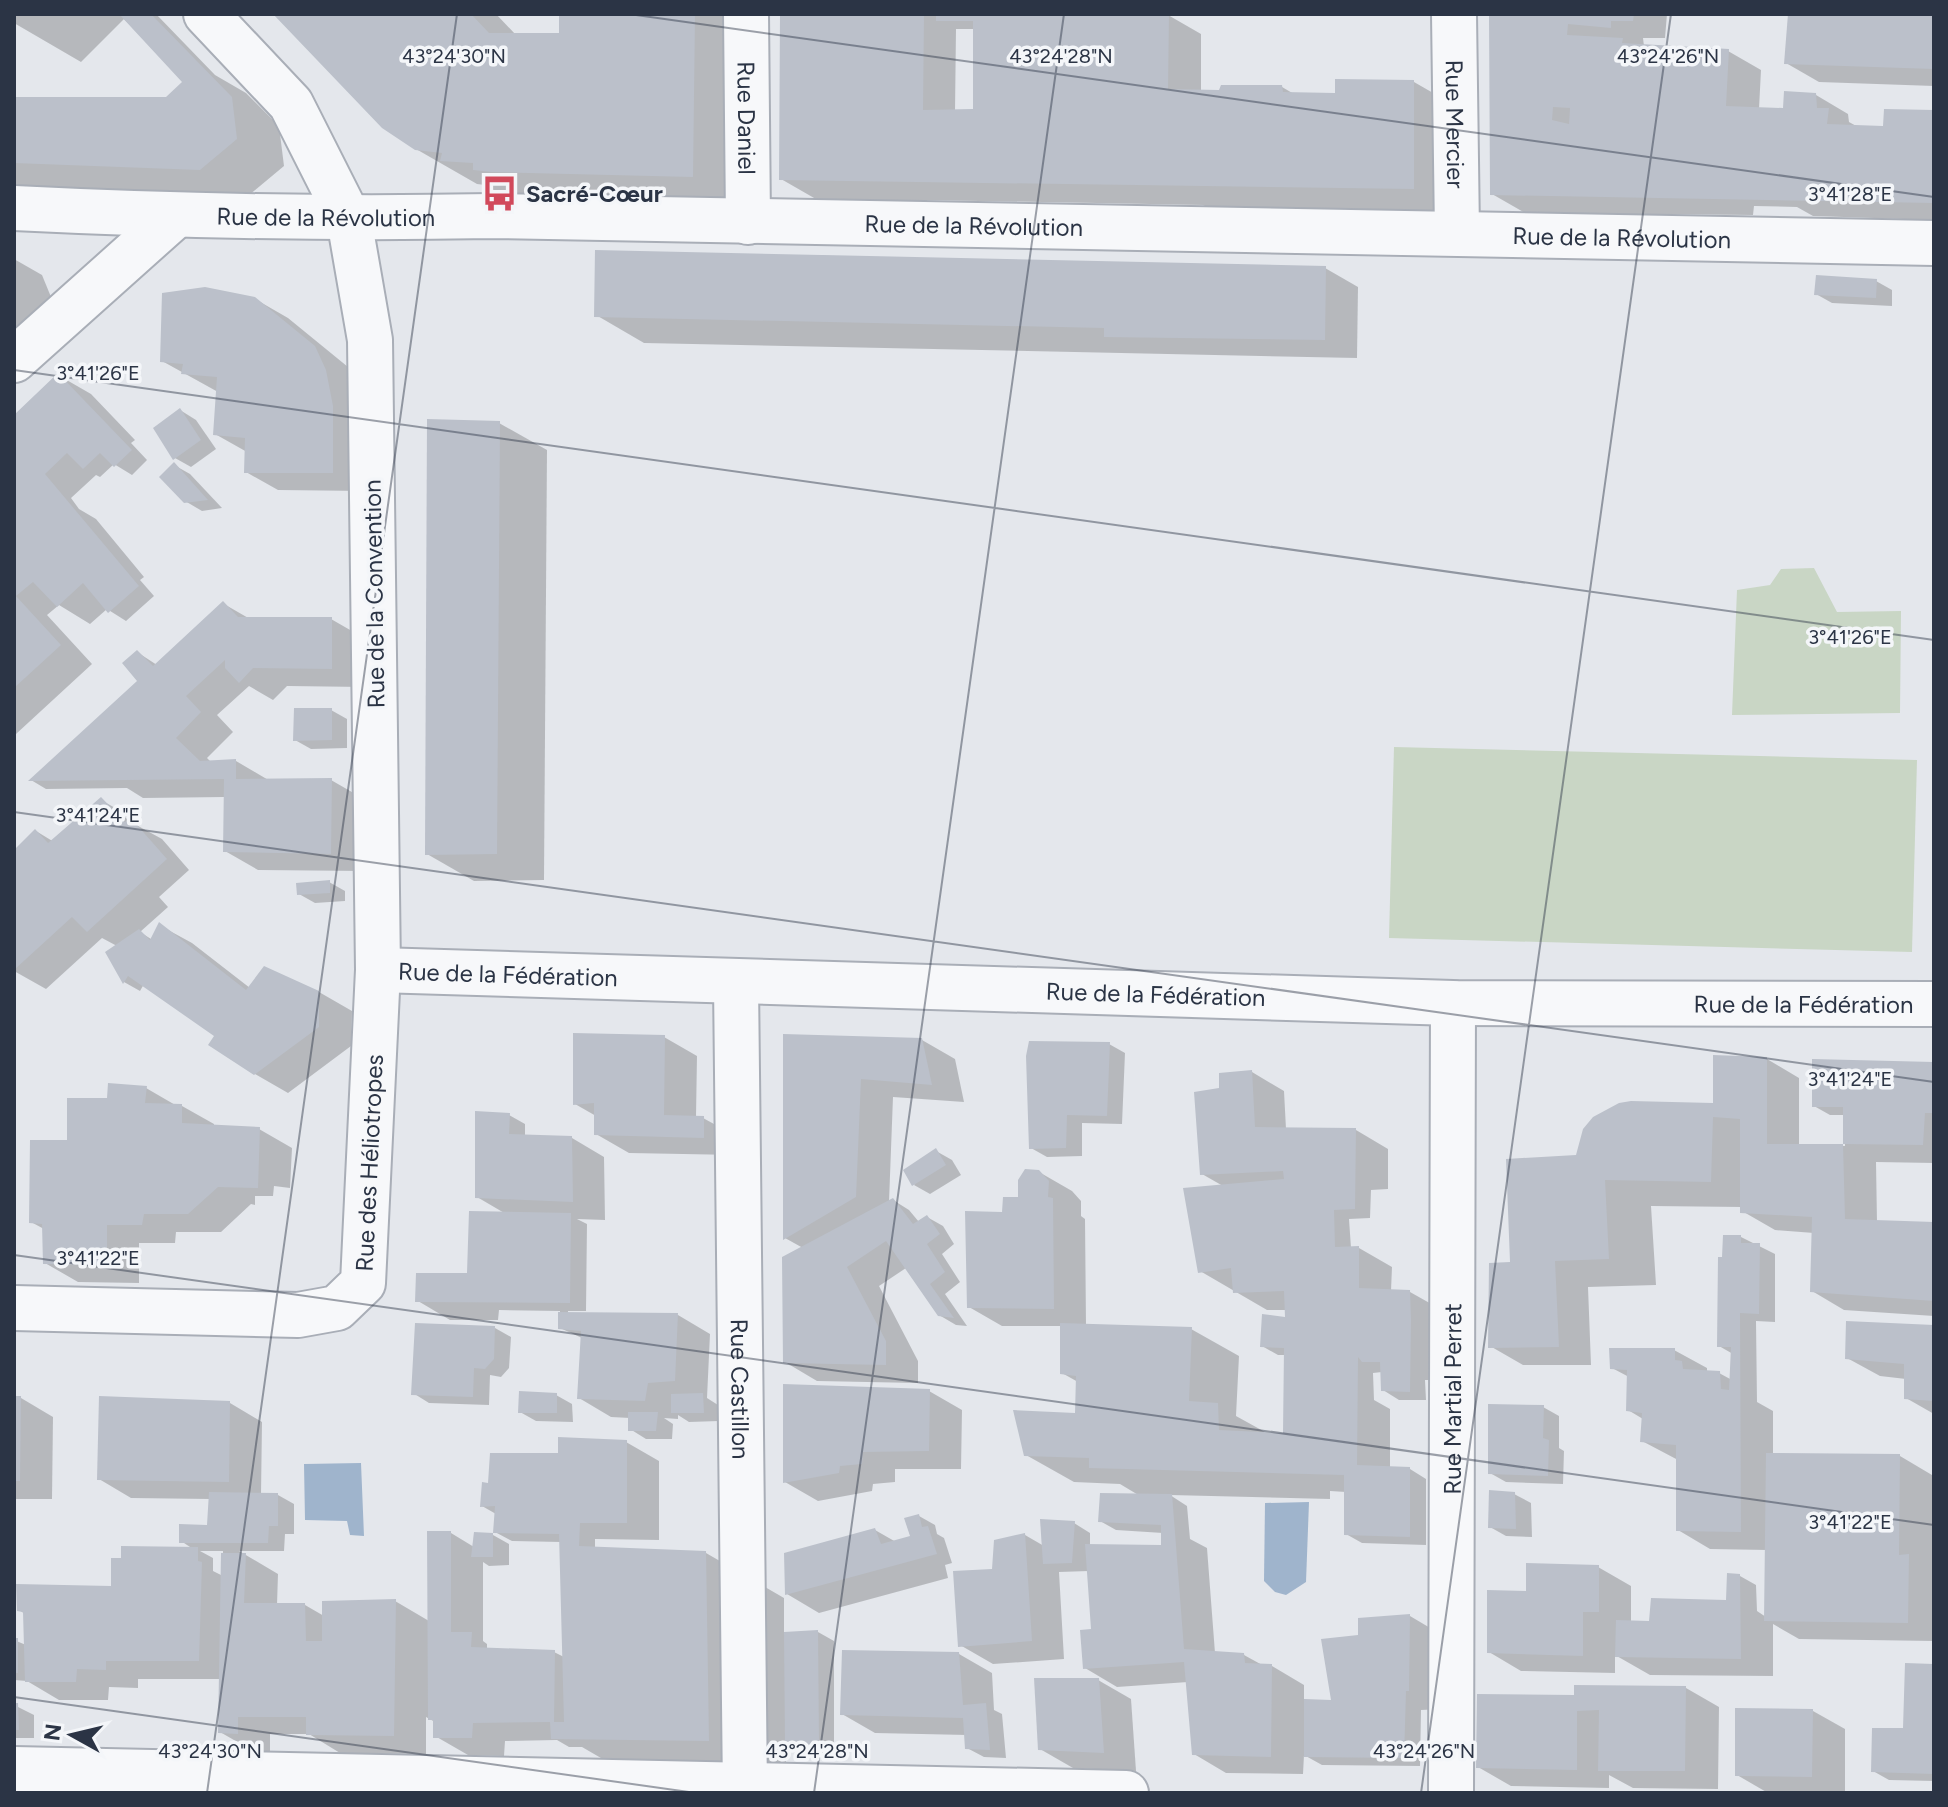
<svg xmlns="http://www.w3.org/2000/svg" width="1948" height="1807" viewBox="0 0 1948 1807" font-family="Figtree,sans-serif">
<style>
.green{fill:#c9d6c5}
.water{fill:#9fb4cc}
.shadow{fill:#0003;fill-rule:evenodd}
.building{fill:#bbc0ca;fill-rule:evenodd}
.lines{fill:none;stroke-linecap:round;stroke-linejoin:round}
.minor-casing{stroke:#a9aeb7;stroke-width:48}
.minor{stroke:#f7f8fa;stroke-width:44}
.ticks{fill:none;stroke:#2b3445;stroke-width:2;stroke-opacity:0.45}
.labels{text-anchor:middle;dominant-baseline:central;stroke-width:7;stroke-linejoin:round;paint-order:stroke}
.street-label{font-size:24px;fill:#2b3445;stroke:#f4f6f9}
.poi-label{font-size:24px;font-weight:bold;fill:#2b3445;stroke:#f4f6f9;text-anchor:start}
.ticks-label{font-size:20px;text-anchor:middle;fill:#2b3445;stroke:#f4f6f9;stroke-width:7;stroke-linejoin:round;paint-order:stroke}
</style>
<rect width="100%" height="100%" fill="#e4e7ec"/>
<g class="green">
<polygon points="1814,568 1837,612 1901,611 1900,713 1732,715 1737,590 1770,585 1781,569"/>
<polygon points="1394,747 1917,760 1912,952 1389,938"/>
</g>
<g class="water">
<polygon points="361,1463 364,1536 350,1535 347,1521 305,1520 304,1464"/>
<polygon points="1309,1502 1306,1582 1286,1595 1275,1592 1264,1581 1265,1503"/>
</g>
<g class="shadow">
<polygon points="14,14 156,14 215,75 246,93 279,126 284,166 248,196 14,189 14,99 167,99 184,81 124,19 81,62 14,23"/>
<polygon points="276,14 496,14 516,35 561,35 561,14 754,14 752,210 502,195 485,185 477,184 416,149"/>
<path d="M782 14 1168 15 1201 34V92L1282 87 1294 94 1337 95 1414 82 1461 109V215L1218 213 1203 205 927 200V208L828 206 781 179ZM956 29H976L975 111 955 112Z"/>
<polygon points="1491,14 1667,14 1665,38 1643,38 1644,46 1728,51 1761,70 1759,109 1782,110 1816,95 1848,114 1849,122 1858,127 1885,128 1934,112 1934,220 1813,216 1797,207 1754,206 1753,215 1657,214 1657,222 1539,221 1492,194"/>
<polygon points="1789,14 1934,14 1934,86 1819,82 1786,63"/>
<polygon points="14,259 42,275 67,336 14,386"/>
<polygon points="1325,268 1358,287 1357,358 644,343 596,315"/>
<polygon points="1876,281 1892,290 1892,306 1832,303 1816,294"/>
<polygon points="255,299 288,318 348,367 358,390 365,491 278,490 246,472 247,452 215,434 218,392 162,361"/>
<polygon points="58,375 91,394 135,440 131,443 147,460 132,475 114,464 100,477 96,475 71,498 79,509 96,519 144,577 140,580 154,596 126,621 107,609 90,624 59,605 47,615 92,664 16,734 14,418"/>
<polygon points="180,410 196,420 216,449 191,467 175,458"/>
<polygon points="499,423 547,450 544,880 474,881 427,854"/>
<polygon points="174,465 190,474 222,508 202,511 185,501"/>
<polygon points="224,604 250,619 331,619 364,638 364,687 287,686 273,700 249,686 217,715 233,732 207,758 212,763 236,761 270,781 331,780 364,799 363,871 258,870 225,851 225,797 143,798 127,788 46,789 31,780 140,681 137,652 157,665"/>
<polygon points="331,710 347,719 347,748 311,749 295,740"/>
<polygon points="101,800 117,809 129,821 162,839 189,870 159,897 168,907 140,932 151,939 159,925 192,943 250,988 319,992 352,1011 351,1046 288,1093 255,1074 216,1036 144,984 140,991 124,982 108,952 117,946 102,938 46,989 14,971 14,852 36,831 54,842"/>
<polygon points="329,882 345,891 345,901 315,903 299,894"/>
<polygon points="785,1036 922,1040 955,1059 964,1102 893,1097 889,1202 893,1200 909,1210 919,1222 927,1217 943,1226 954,1244 942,1254 960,1282 945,1294 967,1326 956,1325 939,1315 906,1268 879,1286 918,1361 918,1383 817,1381 785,1362 803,1248 785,1238"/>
<polygon points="664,1037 697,1056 696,1117 703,1118 736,1136 736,1155 629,1153 596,1134 596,1116 575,1104"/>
<polygon points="1109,1044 1125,1053 1122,1124 1082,1123 1082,1156 1047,1157 1031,1148"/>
<polygon points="1767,1059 1799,1078 1799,1146 1845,1146 1845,1115 1830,1115 1814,1106 1934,1064 1934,1163 1876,1162 1877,1222 1934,1224 1934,1316 1844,1310 1812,1291 1814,1233 1775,1230 1742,1211 1742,1207 1651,1206 1656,1285 1588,1287 1591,1365 1523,1365 1490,1346 1512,1264 1578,1157 1715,1105"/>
<polygon points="1252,1072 1284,1091 1286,1129 1356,1130 1388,1149 1388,1189 1371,1190 1370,1218 1349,1219 1351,1248 1359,1248 1392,1267 1391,1291 1410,1292 1442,1310 1442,1380 1425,1380 1426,1400 1399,1400 1383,1390 1382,1372 1373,1373 1374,1400 1390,1409 1390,1468 1410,1469 1426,1479 1426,1545 1362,1543 1346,1534 1346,1492 1330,1491 1330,1499 1170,1495 1187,1506 1190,1539 1207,1548 1215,1653 1244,1655 1264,1666 1272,1666 1304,1685 1304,1701 1333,1702 1360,1637 1410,1616 1442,1635 1442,1709 1421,1710 1420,1766 1322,1765 1304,1755 1303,1774 1226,1773 1194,1754 1188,1682 1117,1687 1085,1668 1093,1630 1089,1571 1059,1572 1064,1659 993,1664 960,1645 994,1570 1025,1535 1044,1546 1074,1523 1090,1533 1090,1546 1163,1547 1163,1533 1116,1530 1100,1521 1140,1496 1120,1484 1074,1482 1026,1455 1077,1415 1078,1382 1062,1373 1062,1326 1002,1326 969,1307 1004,1214 1020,1199 1039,1172 1072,1191 1081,1201 1081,1216 1085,1219 1086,1325 1191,1329 1239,1356 1236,1416 1265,1432 1285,1436 1286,1355 1278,1355 1262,1346 1286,1319 1286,1310 1267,1310 1200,1271 1223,1186 1202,1174 1221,1090"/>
<polygon points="146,1088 177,1106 182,1106 214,1124 214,1127 259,1129 292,1148 290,1188 274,1186 273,1196 255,1196 255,1205 251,1204 221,1232 176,1232 175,1243 139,1243 139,1283 78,1282 45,1263 44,1229 31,1222 69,1142 108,1101"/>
<polygon points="509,1115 525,1124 525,1136 572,1138 604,1157 605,1220 577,1219 587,1224 586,1311 568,1311 568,1314 678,1315 710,1334 707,1398 718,1405 719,1421 689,1422 678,1415 678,1419 664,1418 673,1424 672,1439 646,1439 630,1429 630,1418 611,1417 579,1398 582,1338 560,1328 560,1311 499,1310 498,1320 450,1320 418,1301 469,1275 506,1214 477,1197"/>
<polygon points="936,1151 952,1160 961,1175 930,1194 914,1185"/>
<polygon points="1741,1237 1775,1254 1775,1322 1756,1321 1757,1402 1773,1411 1773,1455 1900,1456 1932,1475 1934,1641 1799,1639 1773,1624 1773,1676 1650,1675 1615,1655 1615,1673 1521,1671 1489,1652 1528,1593 1598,1567 1631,1586 1631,1622 1651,1622 1728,1602 1740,1576 1756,1585 1757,1611 1766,1617 1767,1550 1710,1549 1678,1530 1678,1460 1642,1441 1643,1419 1628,1410 1629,1377 1612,1368 1674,1350 1707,1368 1707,1372 1719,1373 1732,1380 1733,1354 1719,1346"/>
<polygon points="495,1328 511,1337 509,1368 501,1377 490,1375 489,1405 429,1403 413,1393"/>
<polygon points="1934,1328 1934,1414 1906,1398 1906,1379 1880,1376 1847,1358"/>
<polygon points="929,1391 962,1410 961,1469 895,1469 895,1482 873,1484 872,1491 818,1501 785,1482"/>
<polygon points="556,1395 572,1404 573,1422 536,1421 520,1412"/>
<polygon points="14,1398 21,1398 53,1417 52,1499 14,1499"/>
<path d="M230 1403 262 1422 261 1495H278L294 1504V1534H285L284 1551H239L278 1574 277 1605H305L324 1616 395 1601 429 1621 451 1533 474 1547 493 1535 509 1544V1565L489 1566 483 1562V1641L487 1644V1649L554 1652 564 1657 561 1542 512 1541 495 1532 496 1514 482 1506 490 1485 558 1455 626 1442 659 1461V1540L595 1539V1550L706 1553 784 1598V1634L818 1632 834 1641V1753L803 1752 786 1742V1785L644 1783 582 1747H569L557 1740 505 1741 504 1756 468 1755 435 1736V1722L426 1717V1754L340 1753 309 1734H270V1752L253 1751 220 1732 221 1679H138V1688L109 1687 108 1700H59L27 1681 14 1680V1640L26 1645 25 1614 19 1610 113 1588 193 1549 181 1541 209 1527 210 1499 131 1498 99 1479ZM200 1551H223V1576L213 1571V1558ZM800 1742 829 1743V1747L800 1746Z"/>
<polygon points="1543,1407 1559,1416 1559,1448 1564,1451 1563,1484 1506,1482 1490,1473"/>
<polygon points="1514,1494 1531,1503 1532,1537 1506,1536 1490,1527"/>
<polygon points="919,1516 935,1525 937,1534 944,1538 952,1563 945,1565 948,1578 819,1613 787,1594 875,1530 896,1542 912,1538"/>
<polygon points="959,1654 992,1673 994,1710 1002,1714 1006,1758 984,1757 967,1748 967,1735 875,1733 842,1714"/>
<polygon points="1934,1666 1934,1781 1889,1780 1873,1771 1905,1730"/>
<polygon points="1098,1680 1131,1699 1136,1771 1073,1768 1040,1749"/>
<polygon points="1686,1688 1719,1707 1718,1789 1633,1788 1609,1775 1609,1788 1511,1786 1478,1767 1576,1697"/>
<polygon points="14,1705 34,1715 34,1738 14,1738"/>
<polygon points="1813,1711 1845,1729 1845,1793 1768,1793 1737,1775"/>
</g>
<g class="building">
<polygon points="119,14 151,14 232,97 237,139 200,170 14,163 14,97 166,97 182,82"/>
<polygon points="273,14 471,14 489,33 559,33 559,14 695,14 693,177 492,172 473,170 473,163 440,161 442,153 415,150 382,128"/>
<polygon points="780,14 924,14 923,110 973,109 973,21 936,21 936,14 1169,14 1168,89 1219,90 1221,85 1282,85 1283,92 1335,93 1335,79 1414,80 1414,189 779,180"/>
<path d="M1489 14H1634L1633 21H1611V28L1568 24 1567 35 1623 38 1622 43 1729 49 1726 106 1783 108 1784 91 1816 93 1817 108H1829L1827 124 1883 126 1884 109 1934 110V203L1490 195ZM1553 107 1570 108 1569 124 1552 120Z"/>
<polygon points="1788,14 1934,14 1934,69 1784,64"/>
<polygon points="595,250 1326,266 1325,340 1104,337 1104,328 594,317"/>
<polygon points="1816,275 1877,279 1876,298 1814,295"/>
<polygon points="205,287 255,297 315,346 326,370 333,406 333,473 244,473 245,438 213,435 217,377 181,374 183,364 160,362 162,293"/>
<polygon points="58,373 132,450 114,467 100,453 83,469 67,453 45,474 139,586 108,613 83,583 57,607 33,582 16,596 61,645 14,688 14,415"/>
<polygon points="180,408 201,440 173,460 153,428"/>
<polygon points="427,419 500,421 497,854 425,855"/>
<polygon points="174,462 208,500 184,503 159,477"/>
<polygon points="223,601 238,617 332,617 332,669 253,668 239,683 225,668 225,660 186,696 201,712 176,738 200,761 236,759 236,779 332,778 331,854 223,852 224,779 28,781 137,681 122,663 137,650 153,666"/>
<polygon points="294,708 332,708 332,740 293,741"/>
<polygon points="101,797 125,822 130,817 167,859 87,932 72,917 14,970 14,850 35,829 48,843"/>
<polygon points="330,880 330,893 297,895 296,883"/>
<polygon points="159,922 246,990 264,966 319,991 319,1027 254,1075 208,1045 214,1036 128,976 123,984 105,952 139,929 150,940"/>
<polygon points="573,1033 665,1035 664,1115 704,1116 704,1138 594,1135 594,1103 573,1105"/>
<polygon points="783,1034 922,1038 932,1085 861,1079 856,1197 783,1240"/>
<polygon points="1029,1041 1110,1042 1107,1116 1067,1115 1066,1148 1029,1149 1026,1056"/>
<polygon points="1713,1055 1767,1057 1767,1144 1843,1144 1843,1107 1812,1107 1812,1059 1934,1062 1934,1113 1925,1113 1923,1145 1843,1144 1845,1219 1934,1222 1934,1301 1810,1292 1812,1217 1740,1213 1740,1119 1713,1117 1711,1182 1605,1180 1609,1259 1555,1261 1559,1347 1488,1348 1489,1263 1510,1262 1506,1159 1576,1155 1583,1129 1593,1117 1619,1103 1631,1101 1713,1103"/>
<polygon points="1252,1070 1255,1127 1356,1128 1355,1209 1334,1210 1335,1247 1359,1246 1359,1288 1410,1290 1411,1320 1410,1392 1381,1391 1380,1362 1362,1362 1358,1357 1357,1465 1410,1467 1410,1537 1344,1535 1344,1475 1089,1468 1089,1458 1024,1456 1013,1410 1075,1413 1076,1376 1060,1374 1060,1323 1192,1327 1189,1401 1218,1403 1219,1430 1283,1433 1284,1348 1260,1347 1262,1314 1285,1317 1284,1291 1233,1293 1231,1268 1198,1273 1183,1188 1284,1179 1283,1171 1200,1175 1194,1092 1219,1088 1219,1073"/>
<polygon points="108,1083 147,1086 145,1103 182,1104 182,1123 260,1127 258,1188 218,1187 188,1214 144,1214 142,1225 107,1225 107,1265 43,1264 42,1224 29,1223 30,1140 67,1140 67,1098 107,1098"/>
<polygon points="475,1111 510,1113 509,1134 572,1136 573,1202 475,1198"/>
<polygon points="936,1148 946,1165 912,1186 903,1170"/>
<polygon points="1025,1169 1039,1170 1049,1181 1048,1197 1053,1198 1054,1309 967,1308 965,1211 1002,1212 1003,1197 1018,1197 1018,1180"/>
<polygon points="893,1198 913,1224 927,1215 940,1234 927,1244 945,1272 930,1284 954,1318 938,1316 886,1241 847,1267 886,1341 886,1365 783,1363 782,1257"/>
<polygon points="469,1211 571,1213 570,1303 415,1302 416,1273 467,1273"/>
<polygon points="1723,1235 1741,1235 1741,1243 1760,1243 1759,1314 1740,1313 1741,1532 1676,1531 1676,1445 1640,1442 1642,1413 1626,1411 1627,1370 1610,1369 1609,1348 1675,1348 1675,1360 1682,1361 1683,1369 1720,1371 1721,1389 1729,1390 1731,1347 1717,1347 1718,1257 1722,1257"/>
<polygon points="558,1312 678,1313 675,1381 648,1383 645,1401 577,1399 581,1331 558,1329"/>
<polygon points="1846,1321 1934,1325 1934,1401 1904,1399 1904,1364 1845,1359"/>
<polygon points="415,1323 495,1326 494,1359 485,1369 474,1368 473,1397 411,1395"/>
<polygon points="783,1384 930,1389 929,1451 863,1452 862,1464 840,1466 839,1473 783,1483"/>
<polygon points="519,1391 557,1393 557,1413 518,1413"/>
<polygon points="703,1393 704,1413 671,1413 671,1394"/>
<polygon points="14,1396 21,1396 20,1481 14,1481"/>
<polygon points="99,1396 230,1401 229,1482 97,1480"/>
<polygon points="1488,1404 1544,1405 1543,1438 1549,1440 1548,1476 1488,1474"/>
<polygon points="628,1412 658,1412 656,1431 628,1431"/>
<polygon points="558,1437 627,1440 627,1523 580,1523 579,1546 706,1551 709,1741 551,1739 550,1722 473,1723 472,1738 433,1738 433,1720 428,1720 427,1531 451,1531 451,1632 472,1632 471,1647 555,1650 554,1722 564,1722 559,1534 493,1533 495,1506 480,1507 482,1482 488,1483 490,1453 558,1453"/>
<polygon points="1766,1453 1900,1454 1899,1555 1909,1554 1908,1623 1764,1621"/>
<polygon points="1489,1490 1515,1492 1516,1529 1488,1528"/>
<polygon points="209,1492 278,1493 278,1526 269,1526 268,1543 179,1543 179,1524 207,1525"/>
<polygon points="1100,1493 1172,1494 1184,1649 1244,1653 1245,1663 1272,1664 1271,1757 1192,1755 1184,1662 1083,1669 1080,1630 1091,1629 1085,1544 1161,1545 1161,1525 1098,1522"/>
<polygon points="919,1514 922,1527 928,1526 937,1554 785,1595 784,1553 875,1528 881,1544 910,1536 904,1518"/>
<polygon points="1040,1519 1075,1521 1072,1563 1043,1564"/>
<polygon points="474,1532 493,1533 493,1557 471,1557"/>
<polygon points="1025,1533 1032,1641 958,1647 953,1571 992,1569 994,1540"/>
<polygon points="121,1546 198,1547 198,1561 202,1562 199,1661 106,1661 106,1670 77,1669 76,1682 25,1682 23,1612 17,1611 16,1584 111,1586 111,1558 121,1558"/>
<polygon points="221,1553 246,1553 244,1603 305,1603 306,1641 322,1641 322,1601 396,1599 394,1736 306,1735 306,1717 238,1717 238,1734 218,1733"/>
<polygon points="1526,1563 1599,1565 1599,1612 1583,1612 1583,1656 1487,1653 1487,1590 1526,1591"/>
<polygon points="1727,1573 1740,1574 1741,1659 1615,1657 1616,1620 1649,1621 1651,1598 1726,1600"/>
<polygon points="1410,1614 1409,1691 1406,1691 1404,1758 1304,1757 1304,1699 1331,1700 1321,1639 1358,1635 1358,1618"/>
<polygon points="818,1630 819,1745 785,1744 784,1632"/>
<rect x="14" y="1638" width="4" height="35"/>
<polygon points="842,1650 959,1652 963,1705 986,1703 990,1750 965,1749 963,1718 840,1715"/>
<polygon points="1905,1663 1934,1664 1934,1774 1871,1772 1872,1728 1903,1728"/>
<polygon points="1034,1678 1099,1678 1104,1753 1038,1750"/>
<polygon points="1574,1685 1686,1686 1685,1771 1598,1771 1599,1710 1577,1711 1577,1770 1476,1768 1477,1694 1574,1695"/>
<polygon points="14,1703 18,1703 19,1730 14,1730"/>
<polygon points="1735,1708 1813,1709 1812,1777 1735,1776"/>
</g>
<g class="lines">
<defs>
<g id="minor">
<path id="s1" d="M746 14 748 222"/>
<path id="s2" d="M1454 14 1457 233"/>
<path id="s3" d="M14 208C174 216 333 219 493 216L1934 243"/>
<polyline points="14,360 175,216"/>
<path id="s4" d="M378 970 1453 1003 1934 1004"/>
<path id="s5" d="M736 983 745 1793"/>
<path id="s6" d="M14 1308 298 1315 337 1308 363 1283 378 970 370 340 349 219 291 104 206 14"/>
<polyline points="14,1769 1126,1793"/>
<path id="s7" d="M1451 1793 1453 1003"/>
</g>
</defs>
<use href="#minor" class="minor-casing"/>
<use href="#minor" class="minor"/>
</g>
<path class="ticks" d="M629 14 1934 197M14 370 1934 640M14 812 1934 1082M14 1255 1934 1525M14 1697 696 1793M207 1793 457 14M814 1793 1064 14M1421 1793 1671 14"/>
<defs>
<symbol id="bus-bare" viewBox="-9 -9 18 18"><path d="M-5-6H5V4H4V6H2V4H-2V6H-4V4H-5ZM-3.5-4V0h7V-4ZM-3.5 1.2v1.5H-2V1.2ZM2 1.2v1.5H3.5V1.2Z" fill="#d1495b" stroke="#f4f6f9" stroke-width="2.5" paint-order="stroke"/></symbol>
</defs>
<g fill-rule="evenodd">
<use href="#bus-bare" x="474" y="168" width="51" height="51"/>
</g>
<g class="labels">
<g class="street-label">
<text stroke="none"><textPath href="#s1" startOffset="104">Rue Daniel</textPath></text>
<text stroke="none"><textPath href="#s2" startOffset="110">Rue Mercier</textPath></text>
<text stroke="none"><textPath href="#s3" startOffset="312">Rue de la Révolution</textPath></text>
<text stroke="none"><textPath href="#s3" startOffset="960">Rue de la Révolution</textPath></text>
<text stroke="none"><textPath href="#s3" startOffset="1608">Rue de la Révolution</textPath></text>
<text transform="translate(374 594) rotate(-91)">Rue de la Convention</text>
<text stroke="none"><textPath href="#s4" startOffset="130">Rue de la Fédération</textPath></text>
<text stroke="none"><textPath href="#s4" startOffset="778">Rue de la Fédération</textPath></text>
<text stroke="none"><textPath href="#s4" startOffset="1426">Rue de la Fédération</textPath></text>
<text stroke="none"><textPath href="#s6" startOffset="480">Rue des Héliotropes</textPath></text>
<text stroke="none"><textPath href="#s5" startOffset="406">Rue Castillon</textPath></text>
<text stroke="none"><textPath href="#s7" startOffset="394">Rue Martial Perret</textPath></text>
</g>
<g class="poi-label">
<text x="526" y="193">Sacré-Cœur</text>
</g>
</g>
<g class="ticks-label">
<text x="454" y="63">43°24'30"N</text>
<text x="1061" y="63">43°24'28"N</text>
<text x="1668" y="63">43°24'26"N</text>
<text x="1850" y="201">3°41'28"E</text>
<text x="98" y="380">3°41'26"E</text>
<text x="1850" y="644">3°41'26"E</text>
<text x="98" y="822">3°41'24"E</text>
<text x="1850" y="1086">3°41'24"E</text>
<text x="98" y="1265">3°41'22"E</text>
<text x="1850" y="1529">3°41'22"E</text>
<text x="210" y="1758">43°24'30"N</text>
<text x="817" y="1758">43°24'28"N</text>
<text x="1424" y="1758">43°24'26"N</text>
</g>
<rect width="1948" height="1807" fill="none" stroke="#2b3445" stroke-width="32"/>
<g transform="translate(72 1735) rotate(278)" stroke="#f4f6f9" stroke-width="6" paint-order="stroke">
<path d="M0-6L14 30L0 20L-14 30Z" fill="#2b3445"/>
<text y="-12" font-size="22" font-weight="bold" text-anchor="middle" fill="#2b3445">N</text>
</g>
</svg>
